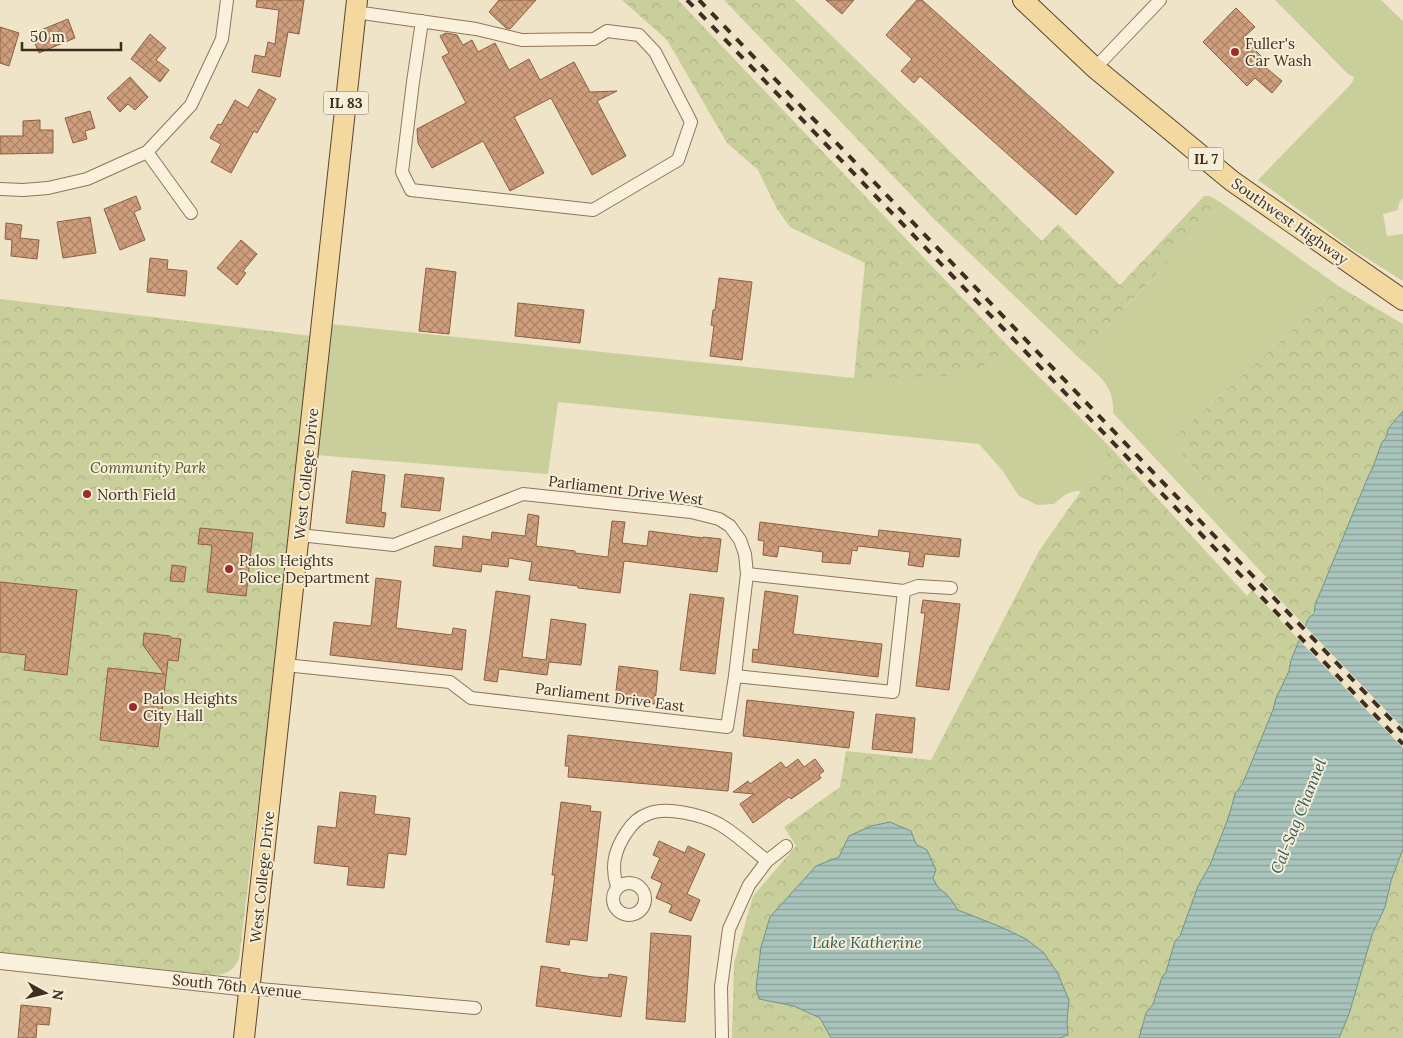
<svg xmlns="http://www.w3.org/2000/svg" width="1403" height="1038" viewBox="0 0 1403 1038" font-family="Lora,serif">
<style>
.grass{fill:#c9cf9b}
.forest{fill:url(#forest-crowns)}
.water{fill:url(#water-rules);stroke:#6f938a}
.pier{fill:#f0e4c8}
.building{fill:url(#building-cross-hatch);stroke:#8d5f41}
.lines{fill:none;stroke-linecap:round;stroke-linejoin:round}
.minor-casing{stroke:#8d765c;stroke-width:14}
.tertiary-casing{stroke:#8d765c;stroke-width:18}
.primary-casing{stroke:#5b4430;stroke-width:22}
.minor{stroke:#faf1dc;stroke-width:12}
.tertiary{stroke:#faf1dc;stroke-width:16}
.primary{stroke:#f3d9a0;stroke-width:20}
.rail{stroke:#3d2e20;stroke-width:4;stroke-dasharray:9 9;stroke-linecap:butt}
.poi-dot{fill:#9e2a2b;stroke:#f7eed8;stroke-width:2}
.labels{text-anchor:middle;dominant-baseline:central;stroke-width:4;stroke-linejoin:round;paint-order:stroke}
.shield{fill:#f7eed8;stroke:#756857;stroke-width:1}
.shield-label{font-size:14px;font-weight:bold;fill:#3d2e20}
.poi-label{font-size:15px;fill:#3d2e20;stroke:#f7eed8;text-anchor:start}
.street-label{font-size:15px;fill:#3d2e20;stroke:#f7eed8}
.park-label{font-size:15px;font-style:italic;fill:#4d5a26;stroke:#f7eed8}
.water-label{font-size:16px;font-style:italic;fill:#2f5d5a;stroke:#f7eed8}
</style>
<defs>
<pattern id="forest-crowns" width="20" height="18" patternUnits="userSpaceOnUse" patternTransform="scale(1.25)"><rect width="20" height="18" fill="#c9cf9b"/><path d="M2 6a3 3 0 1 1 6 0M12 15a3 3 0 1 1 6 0" fill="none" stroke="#aeb285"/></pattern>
<pattern id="water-rules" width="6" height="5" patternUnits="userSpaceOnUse" patternTransform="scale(1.25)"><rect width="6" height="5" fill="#a9c4bc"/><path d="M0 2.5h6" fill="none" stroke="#8ba098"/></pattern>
<pattern id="building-cross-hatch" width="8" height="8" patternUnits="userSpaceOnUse" patternTransform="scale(1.25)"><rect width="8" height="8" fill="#cf9f7d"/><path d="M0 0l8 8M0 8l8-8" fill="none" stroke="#a98266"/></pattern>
</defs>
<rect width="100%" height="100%" fill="#f0e4c8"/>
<g class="grass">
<polygon points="1275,0 1381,0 1403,21 1403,198 1399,203 1398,210 1383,214 1387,236 1403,234 1403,281 1352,249 1258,180 1352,83 1354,77 1348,74"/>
<path d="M1223 204 1340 287 1171 440 1272 571 1266 577 1113 413C1115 385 1097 374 1078 357Z"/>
<polygon points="330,324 854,378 991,363 1009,347 1111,448 1081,491 1075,491 1066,494 1054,504 1037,505 1019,496 1002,470 979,444 558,402 548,474 316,455"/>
</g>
<g class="forest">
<polygon points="622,0 678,0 1009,347 991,363 956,376 854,378 865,263 790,227 777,209 758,170 727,143 667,40"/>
<polygon points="724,0 795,0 1042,241 1058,224 1120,285 1204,196 1210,196 1223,204 1078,357 934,219"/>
<path d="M1340 287 1403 324V411L1388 429 1386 438 1382 442 1373 467 1368 477 1315 605C1314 614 1308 618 1305 626L1262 581 1272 571 1171 440Z"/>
<path d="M0 299 312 336 292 526 239 959C230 978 217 975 198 974L0 953Z"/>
<polygon points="1111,448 1247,596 1252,590 1300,641 1291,660 1289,671 1139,1038 732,1038 734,963 753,896 796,846 784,827 840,787 846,751 931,760 1039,551"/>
<polygon points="1403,849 1403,1038 1339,1038 1349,1014 1372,935 1385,907 1391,881"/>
</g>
<g class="water">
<polygon points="1403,411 1403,849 1391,881 1385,907 1372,935 1349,1014 1339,1038 1139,1038 1146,1013 1153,1004 1162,977 1166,972 1175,941 1180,936 1198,886 1210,865 1229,816 1235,794 1243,783 1273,710 1276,698 1289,671 1291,660 1308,619 1314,613 1315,605 1368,477 1373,467 1382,442 1386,438 1388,429"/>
<polygon points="890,822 911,831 916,844 927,850 936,870 933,878 937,886 950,898 958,910 1001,927 1026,939 1043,952 1057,972 1069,1000 1067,1021 1068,1035 1059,1038 831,1038 820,1018 794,1006 759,999 756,988 761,947 770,917 816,866 839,857 849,836 871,826"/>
</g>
<polygon class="pier" points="1303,624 1403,728 1403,748 1298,639"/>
<g class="building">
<polygon points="257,0 304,0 299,34 288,32 280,77 252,72 255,55 265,57 268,42 275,44 279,10 256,7"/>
<polygon points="499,0 536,0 510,29 506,28 489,12"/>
<polygon points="826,0 854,0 842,14"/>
<polygon points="917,0 922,0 1114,172 1076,215 920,76 914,83 901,71 912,59 886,35"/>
<polygon points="1236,8 1255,27 1243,38 1268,63 1265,67 1282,81 1272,93 1255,78 1247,86 1203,42"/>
<polygon points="68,19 75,38 39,53 31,34"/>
<polygon points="0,27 19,33 9,66 0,63"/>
<polygon points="446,33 457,35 463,45 472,40 478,52 495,43 509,70 529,59 540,80 574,62 590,92 617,91 597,101 626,156 592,175 551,98 514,117 544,173 510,191 483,141 432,168 418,143 417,129 466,103 442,57 449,53 440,36"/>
<polygon points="150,34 166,48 156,60 169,70 160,82 131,59"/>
<polygon points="130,77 148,97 135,110 128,104 120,112 107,98"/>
<polygon points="259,89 276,99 257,133 254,131 231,173 211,162 221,144 210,138 218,124 221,125 235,100 248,108"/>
<polygon points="90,111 95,128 85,131 87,139 73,143 65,118"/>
<polygon points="40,120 40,130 53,130 53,153 0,154 0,136 23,136 23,121"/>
<polygon points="136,196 141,209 134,212 145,240 120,250 104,209"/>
<polygon points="90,217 96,253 63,258 57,222"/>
<polygon points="6,223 22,225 20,238 39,240 37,259 11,256 12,240 5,239"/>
<polygon points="241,240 257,254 243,271 246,273 237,285 217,268"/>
<polygon points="150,258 168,260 167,269 187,271 185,296 147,292"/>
<polygon points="426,268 456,272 449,334 419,331"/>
<polygon points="719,278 752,282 742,360 710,356 714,326 711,325 713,310 715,310"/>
<polygon points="518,303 584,310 580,343 515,336"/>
<polygon points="352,471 385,475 381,512 386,513 384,527 346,523"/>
<polygon points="405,474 444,478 440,511 401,507"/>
<polygon points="528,514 539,516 536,546 575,551 575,553 608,557 612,521 625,522 622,543 647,546 649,531 703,538 703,537 721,539 717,572 624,561 620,593 578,588 578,586 529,580 532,562 509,558 508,567 482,564 481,572 433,566 435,546 462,549 463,536 491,540 492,532 525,536"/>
<polygon points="760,522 878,537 879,530 961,539 959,557 925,554 923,567 908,565 910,552 858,546 857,551 852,550 850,564 822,562 823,552 779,546 777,557 763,555 764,541 758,540"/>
<polygon points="200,528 253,533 246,596 207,592 212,545 198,544"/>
<polygon points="172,565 186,567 184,582 170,581"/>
<polygon points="376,578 401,581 396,628 452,635 453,628 466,630 462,670 330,655 334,622 371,626"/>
<polygon points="0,582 77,590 67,675 24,670 26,655 0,652"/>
<polygon points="496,591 530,596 522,657 546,660 551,619 586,624 581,665 549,662 547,675 499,669 497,682 484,680"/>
<polygon points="765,591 798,596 793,634 882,644 878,677 752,662 753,649 758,650"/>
<polygon points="690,594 724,598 715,674 680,670"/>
<polygon points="923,600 960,604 949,690 916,686 925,613 921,613"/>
<polygon points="144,633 170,636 172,638 181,639 178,661 168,660 158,747 100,740 108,668 164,674 143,645"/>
<polygon points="619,666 658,671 655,704 615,699"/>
<polygon points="747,700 854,712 849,748 743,736"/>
<polygon points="876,714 915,718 912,753 872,749"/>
<polygon points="568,735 732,753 728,791 568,777 569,766 565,766"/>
<polygon points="798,759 804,767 815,759 824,771 819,775 821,778 791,799 789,797 753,823 740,804 754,794 733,792 748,781 750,784 781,762 786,768"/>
<polygon points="340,792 376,796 374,814 410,818 406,855 388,853 384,888 347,885 349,867 314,863 318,826 336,828"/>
<polygon points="561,802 591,806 590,811 601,812 587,941 570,939 569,945 546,942 555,875 552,875"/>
<polygon points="659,841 685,853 688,846 705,854 687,894 700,900 691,921 669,912 672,905 656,898 662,883 651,878 660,858 653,855"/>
<polygon points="651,933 691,936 685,1022 646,1019"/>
<polygon points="541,966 560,969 560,972 593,977 608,978 609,974 627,977 621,1017 536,1006"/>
<polygon points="21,1005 51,1008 49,1025 37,1024 36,1038 18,1038"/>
</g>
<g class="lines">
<defs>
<g id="minor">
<polyline points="355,12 476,29 522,40 594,39 607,31 639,35 655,52 691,122 678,160 593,210 411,190 402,172 413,82 422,21"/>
<polyline points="1095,68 1160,0"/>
<polyline points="147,152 191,213"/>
<polyline points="0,189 23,190 48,188 87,179 147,152 191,105 222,39 227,0"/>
<polyline points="299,535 394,545 523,494 691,512 719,519 730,526 740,540 745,554 747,574 735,676"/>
<polyline points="747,574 904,591 918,586 951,588"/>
<polyline points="285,665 450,682 471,698 727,727 735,676 893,692 904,591"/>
<circle cx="629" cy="899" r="16"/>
<path d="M617 887C611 867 614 851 626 833 631 825 639 817 648 814 666 806 702 815 719 824 735 833 752 849 767 861"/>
<polyline points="249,988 475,1008"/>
<polyline points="722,1038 721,987 729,929 749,885 767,861 786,846"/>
</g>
<polyline id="tertiary" points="0,961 249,988"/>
<g id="primary">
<polyline points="1023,0 1095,68 1232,181 1403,300"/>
<polyline points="244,1038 357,0"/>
</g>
</defs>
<use href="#minor" class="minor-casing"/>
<use href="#tertiary" class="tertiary-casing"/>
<use href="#primary" class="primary-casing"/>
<use href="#minor" class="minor"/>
<use href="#tertiary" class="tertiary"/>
<use href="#primary" class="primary"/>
<g class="rail">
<polyline points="687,0 1403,744"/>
<polyline points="699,0 1403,732"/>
</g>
</g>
<g class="poi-dot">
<circle cx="1235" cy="52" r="5"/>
<circle cx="87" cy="494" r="5"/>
<circle cx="229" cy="569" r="5"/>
<circle cx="133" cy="707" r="5"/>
</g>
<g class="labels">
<g class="shield">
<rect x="323.5" y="91.5" width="45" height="23" rx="4"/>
<rect x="1188.5" y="147.5" width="35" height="23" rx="4"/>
</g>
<g class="shield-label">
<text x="346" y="103">IL 83</text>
<text x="1206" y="159">IL 7</text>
</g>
<g class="poi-label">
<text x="1245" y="43">Fuller's<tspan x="1245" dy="17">Car Wash</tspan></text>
<text x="97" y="494">North Field</text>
<text x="239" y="560">Palos Heights<tspan x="239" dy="17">Police Department</tspan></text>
<text x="143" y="698">Palos Heights<tspan x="143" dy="17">City Hall</tspan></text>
</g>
<g class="street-label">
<text transform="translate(1290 221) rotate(35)">Southwest Highway</text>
<text transform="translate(306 474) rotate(-84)">West College Drive</text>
<text transform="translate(626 490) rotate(7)">Parliament Drive West</text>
<text transform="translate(610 697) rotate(7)">Parliament Drive East</text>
<text transform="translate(262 877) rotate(-84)">West College Drive</text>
<text transform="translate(237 986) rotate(6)">South 76th Avenue</text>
</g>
<g class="park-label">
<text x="148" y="467">Community Park</text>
</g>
<g class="water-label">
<text transform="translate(1298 816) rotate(-68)">Cal-Sag Channel</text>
<text x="867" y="942">Lake Katherine</text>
</g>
</g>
<g transform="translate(45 993) rotate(98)" stroke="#f7eed8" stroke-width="4" paint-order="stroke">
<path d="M0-4L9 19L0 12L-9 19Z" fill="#3d2e20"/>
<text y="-8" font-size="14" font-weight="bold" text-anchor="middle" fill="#3d2e20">N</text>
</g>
<path d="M22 42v8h99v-8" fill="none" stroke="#3d2e20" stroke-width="2.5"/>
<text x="30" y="42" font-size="15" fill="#3d2e20" stroke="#f7eed8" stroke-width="4" paint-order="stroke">50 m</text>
</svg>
